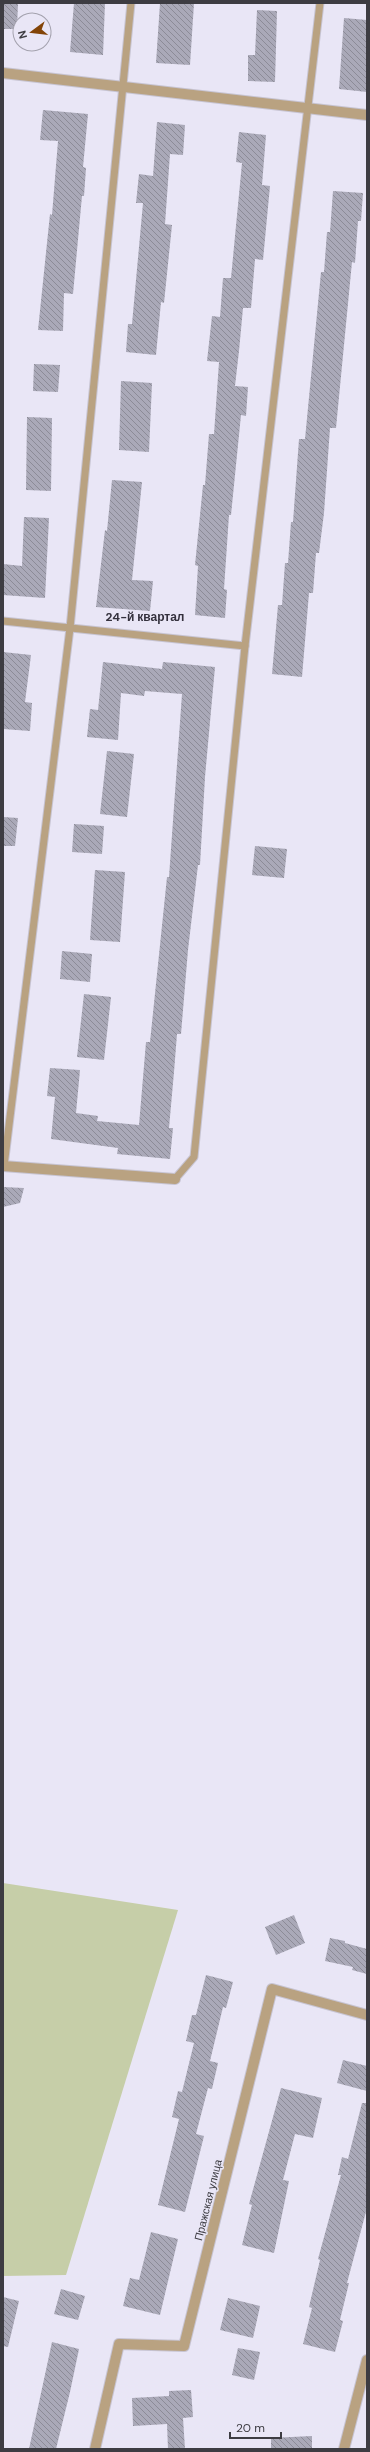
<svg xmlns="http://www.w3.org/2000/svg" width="370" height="2452" viewBox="0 0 370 2452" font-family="'DM Sans',sans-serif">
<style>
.green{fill:#c6cea8}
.building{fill:url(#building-back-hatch)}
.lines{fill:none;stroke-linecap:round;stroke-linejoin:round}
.lane-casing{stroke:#c7c4d2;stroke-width:9}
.street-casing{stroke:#c7c4d2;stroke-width:12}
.lane{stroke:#b9a281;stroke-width:7}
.street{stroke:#b9a281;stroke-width:10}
.labels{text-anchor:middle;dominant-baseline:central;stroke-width:3;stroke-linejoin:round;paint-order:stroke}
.street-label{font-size:11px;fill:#3d3c42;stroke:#e9e6f6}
.neighbourhood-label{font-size:12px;font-weight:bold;fill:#34313d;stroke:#e9e6f6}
</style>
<defs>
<pattern id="building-back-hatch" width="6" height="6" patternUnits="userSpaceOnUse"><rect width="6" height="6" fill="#aaa9b8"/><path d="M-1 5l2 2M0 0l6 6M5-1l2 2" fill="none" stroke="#8c8b97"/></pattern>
</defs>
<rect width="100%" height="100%" fill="#e9e6f6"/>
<polygon class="green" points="3,1883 178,1910 66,2275 3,2276"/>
<g class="building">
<polygon points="3,3 18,3 17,29 3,29"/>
<polygon points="74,3 105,3 103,55 70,52"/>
<polygon points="160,3 194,3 190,65 156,63"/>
<polygon points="257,10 277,11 275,82 248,81 248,55 255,55"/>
<polygon points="344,18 367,20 367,92 339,89"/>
<polygon points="43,110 88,114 83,167 86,168 84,196 82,196 73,294 64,293 63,331 38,330 50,214 52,215 58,141 40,140"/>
<polygon points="157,122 185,125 183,155 170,154 165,224 172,225 164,303 161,302 156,355 126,352 128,324 132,324 143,203 136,203 139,174 153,176"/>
<polygon points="239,132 266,135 262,185 270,186 263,260 255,259 251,308 243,308 239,351 235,386 248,387 246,416 241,415 231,515 229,515 224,589 227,590 225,618 195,615 198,566 195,565 203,485 205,485 209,434 214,434 219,362 207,361 212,316 220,317 223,278 231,278 242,163 236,162"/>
<polygon points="333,191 363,193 361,221 358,221 355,263 352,262 336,428 330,428 324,513 319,553 316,553 313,593 309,593 302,677 272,674 278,605 282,605 285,563 288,563 291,522 293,522 299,439 305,439 321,272 324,272 327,232 330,232"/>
<polygon points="34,364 60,365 58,392 33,391"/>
<polygon points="121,381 152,383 149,452 119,450"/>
<polygon points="27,417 52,418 51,491 26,490"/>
<polygon points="112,480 142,482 132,580 153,581 150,611 96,607 105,530 107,531"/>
<polygon points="24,517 49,518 45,598 3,595 3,564 22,566"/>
<polygon points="3,652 31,655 25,702 32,703 30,731 3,729"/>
<polygon points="103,662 162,669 163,662 215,667 205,777 200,865 198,865 188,950 181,1034 177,1034 174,1072 169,1128 173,1128 170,1159 117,1154 118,1148 51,1139 55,1097 47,1096 50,1068 80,1070 76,1113 98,1116 97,1121 139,1125 146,1042 150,1042 167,877 169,877 182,694 145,691 144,696 121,693 118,740 87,737 90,709 98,710"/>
<polygon points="107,751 134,754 127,817 100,814"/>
<polygon points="3,817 18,818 15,846 3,846"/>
<polygon points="74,824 104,826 102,854 72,852"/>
<polygon points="255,846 287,849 284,878 252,875"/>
<polygon points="95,870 125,872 120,942 90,940"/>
<polygon points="62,951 92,954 90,982 60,979"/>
<polygon points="84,994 111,997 104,1060 77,1057"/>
<polygon points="3,1187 24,1188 20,1203 3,1207"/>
<polygon points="294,1915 305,1943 276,1955 265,1927"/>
<polygon points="330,1938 345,1941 345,1943 367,1949 367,1974 352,1970 353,1967 325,1961"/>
<polygon points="206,1975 233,1982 226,2008 223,2007 210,2061 218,2063 212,2089 208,2088 196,2134 204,2136 185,2212 158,2205 179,2119 172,2117 178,2091 182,2092 194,2043 186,2041 192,2015 196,2015"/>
<polygon points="343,2060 367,2066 367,2091 337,2083"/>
<polygon points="281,2088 322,2098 313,2138 295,2134 283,2180 289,2181 274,2253 242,2245 252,2205 249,2204"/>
<polygon points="362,2103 367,2103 367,2208 347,2283 349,2283 340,2320 343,2321 335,2352 303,2344 312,2308 309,2307 320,2260 318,2259 341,2175 338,2175 342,2157 348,2159"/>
<polygon points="151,2232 178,2239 160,2315 123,2306 130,2278 139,2280"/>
<polygon points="61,2289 85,2296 78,2320 54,2314"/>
<polygon points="3,2297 19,2301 8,2347 3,2346"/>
<polygon points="228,2298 260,2306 253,2338 220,2330"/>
<polygon points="52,2342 79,2349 70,2392 56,2449 29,2449"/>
<polygon points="238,2348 260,2352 254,2380 232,2375"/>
<polygon points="191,2390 193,2417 183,2418 185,2449 168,2449 167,2424 133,2426 132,2398 169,2396 169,2391"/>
<polygon points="312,2436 312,2449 271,2449 271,2438"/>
</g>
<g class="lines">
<defs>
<g id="lane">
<polyline points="3,621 245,646"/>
<polyline points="4,1166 70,628 131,3"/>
<polyline points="175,1179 194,1157 245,646 320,3"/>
</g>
<g id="street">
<polyline points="3,73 367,115"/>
<polyline points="3,1166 175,1179"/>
<polyline points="95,2449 119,2344 184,2346 272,1989 367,2015"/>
<polyline points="344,2449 367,2360"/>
</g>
</defs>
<use href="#lane" class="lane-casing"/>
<use href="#street" class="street-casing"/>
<use href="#lane" class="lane"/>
<use href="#street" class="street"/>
</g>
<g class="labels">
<g class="street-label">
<text transform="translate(208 2200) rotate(-76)">Пражская улица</text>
</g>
<g class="neighbourhood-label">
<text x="145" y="617">24-й квартал</text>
</g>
</g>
<rect width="370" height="2452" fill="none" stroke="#3d3c42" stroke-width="8"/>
<g transform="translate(32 32) rotate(255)"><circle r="19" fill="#e9e6f6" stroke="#a4a2ae"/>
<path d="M0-3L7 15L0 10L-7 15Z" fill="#834407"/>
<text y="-6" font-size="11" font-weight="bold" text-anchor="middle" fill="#3d3c42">N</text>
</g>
<path d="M230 2432v6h51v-6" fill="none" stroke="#3d3c42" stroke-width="2"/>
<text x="236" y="2432" font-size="12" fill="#3d3c42" stroke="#e9e6f6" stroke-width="3" paint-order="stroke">20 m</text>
</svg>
